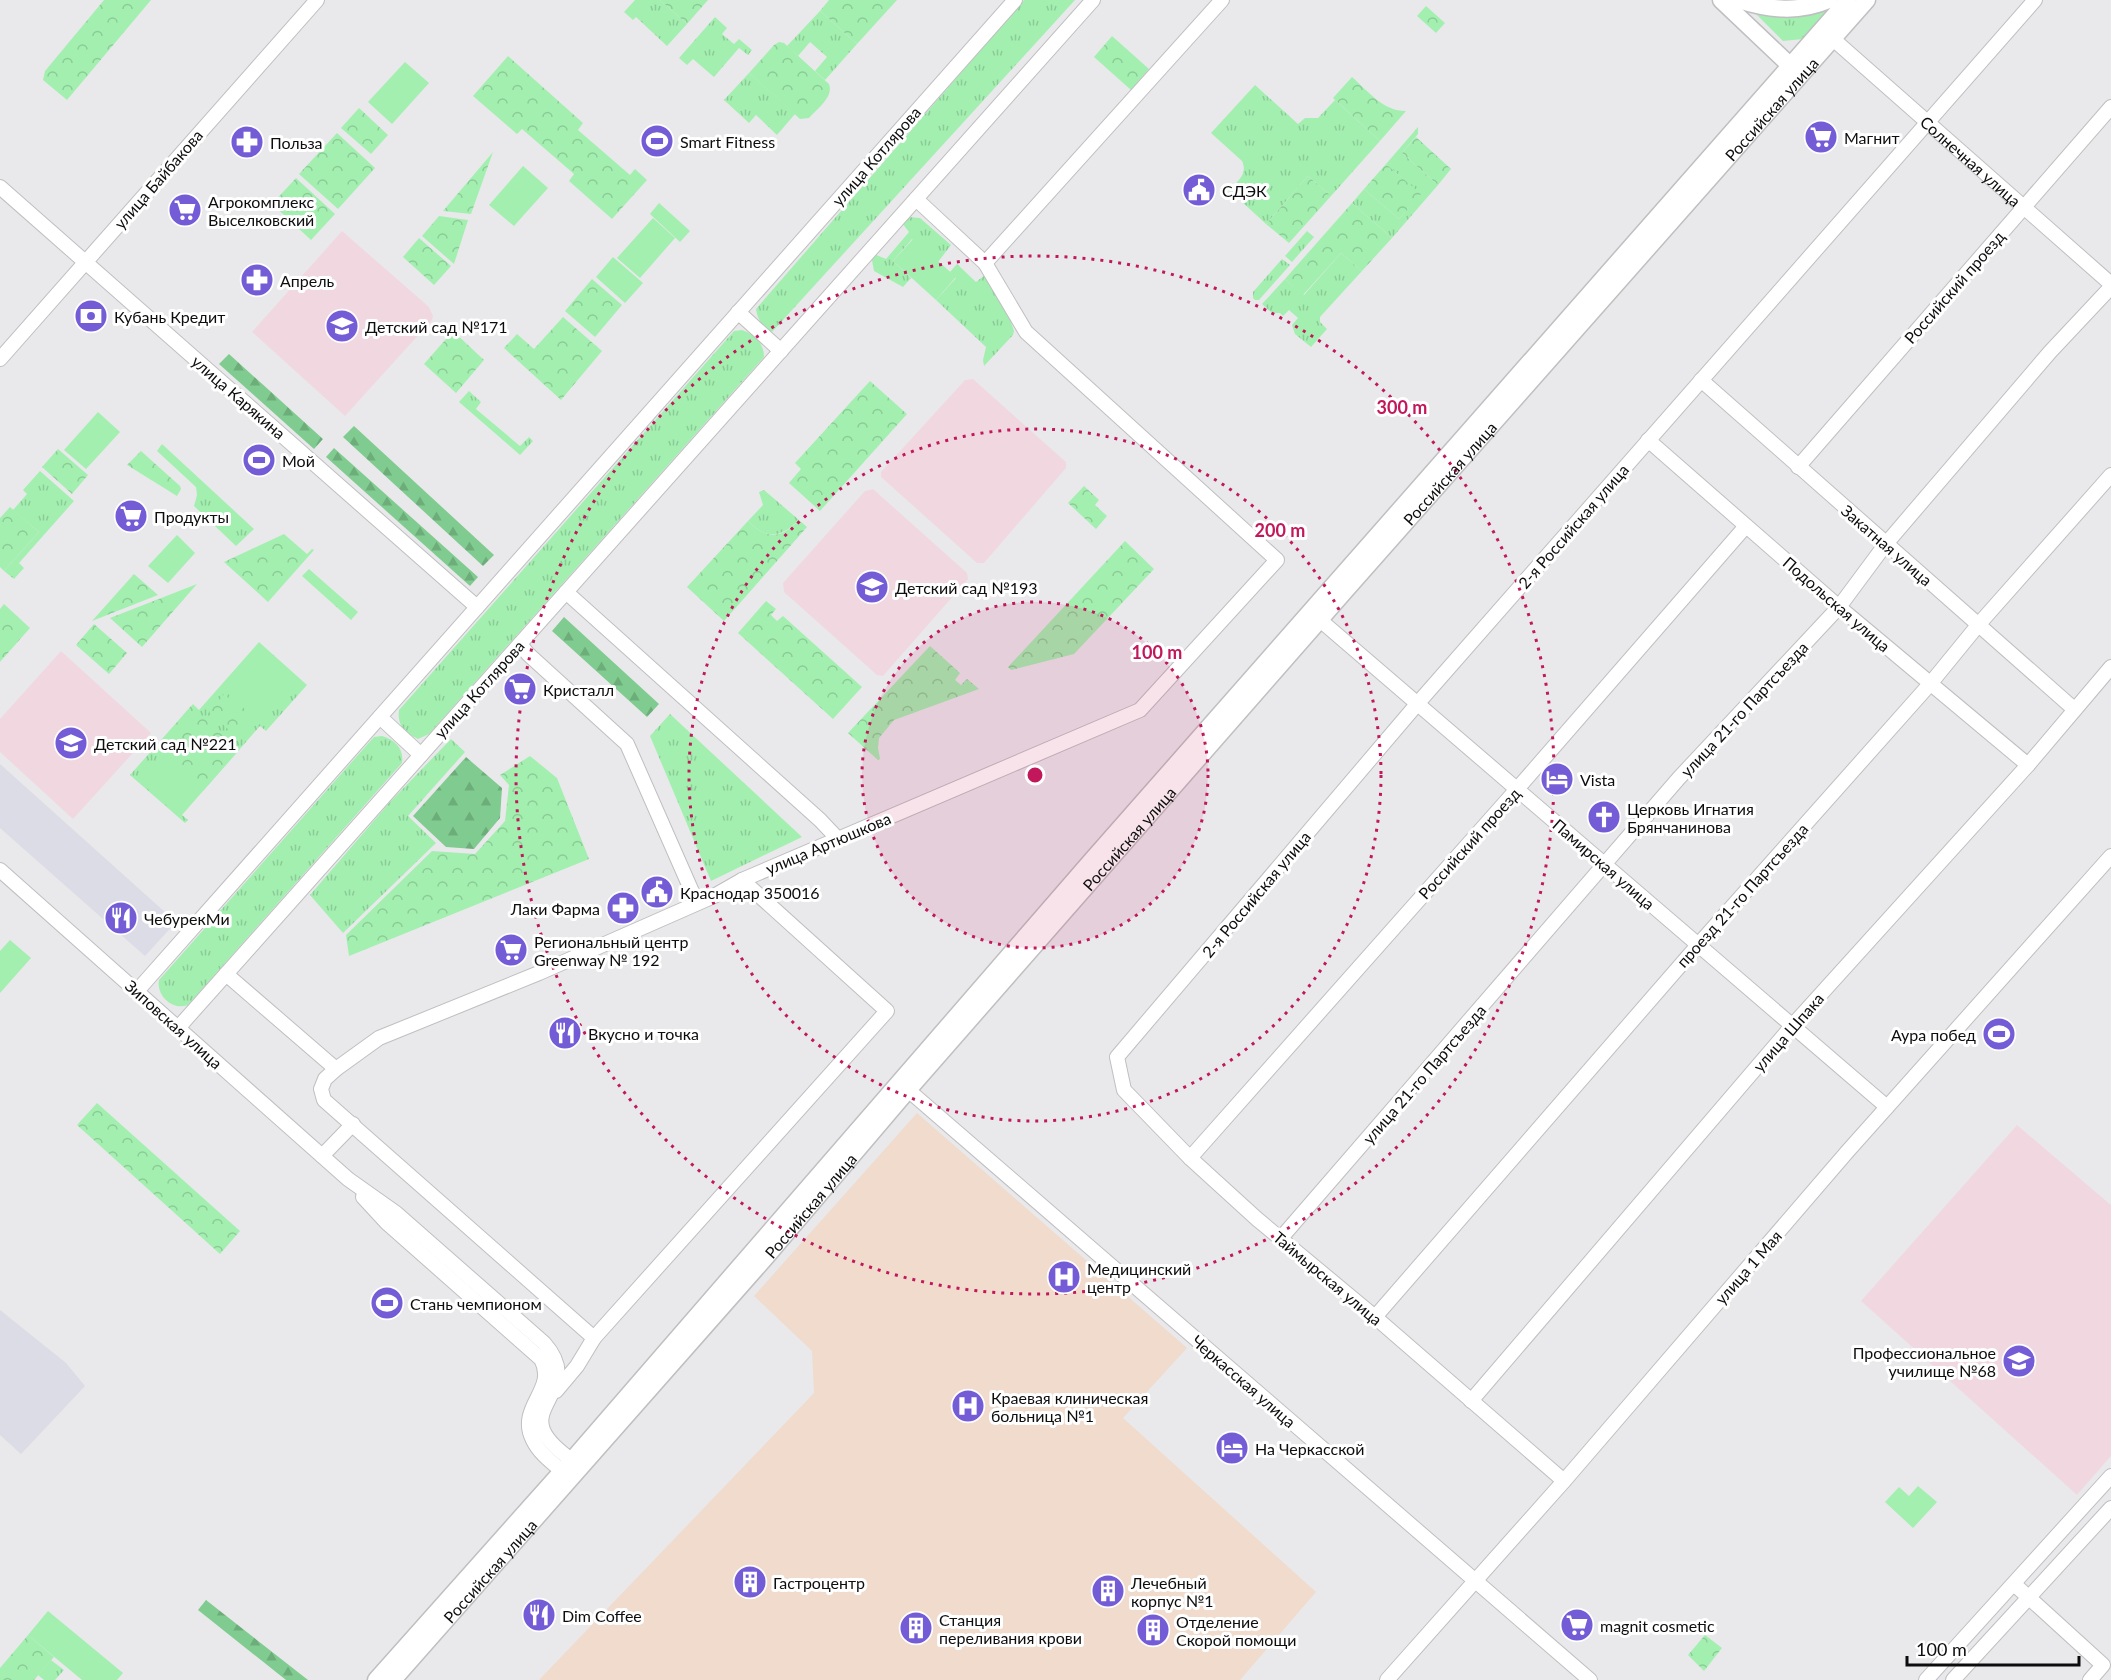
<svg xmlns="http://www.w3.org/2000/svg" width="2111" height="1680" viewBox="0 0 2111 1680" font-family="Lato,sans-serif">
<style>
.built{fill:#dbdce6}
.education{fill:#f1d8e0}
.medical{fill:#f0dbcd}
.grass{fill:url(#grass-tufts)}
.forest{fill:url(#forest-firs)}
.park{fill:url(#park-crowns)}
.garden{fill:#a3efb0}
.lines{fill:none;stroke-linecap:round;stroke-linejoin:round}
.minor-casing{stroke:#bfbfc1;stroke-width:16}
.major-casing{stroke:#bfbfc1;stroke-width:19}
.minor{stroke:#fff;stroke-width:14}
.major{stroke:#fff;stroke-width:16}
.ring{fill:none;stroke:#c2185b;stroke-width:3;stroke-dasharray:3 6}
.labels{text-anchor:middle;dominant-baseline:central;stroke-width:6;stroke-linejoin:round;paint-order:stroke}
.street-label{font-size:16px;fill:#0d0d0d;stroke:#fff}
.poi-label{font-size:16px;fill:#0d0d0d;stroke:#fff;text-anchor:start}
.centre{fill:#c2185b;stroke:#fff;stroke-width:3}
.ring-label{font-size:18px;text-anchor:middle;font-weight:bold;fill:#c2185b;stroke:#fff;stroke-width:6;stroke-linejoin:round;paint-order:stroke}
</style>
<defs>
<pattern id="grass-tufts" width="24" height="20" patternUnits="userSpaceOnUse" patternTransform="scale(1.5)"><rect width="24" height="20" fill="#a3efb0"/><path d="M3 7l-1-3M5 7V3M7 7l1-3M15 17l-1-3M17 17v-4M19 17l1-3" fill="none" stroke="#8bcc96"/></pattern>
<pattern id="forest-firs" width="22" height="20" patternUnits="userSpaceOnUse" patternTransform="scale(1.5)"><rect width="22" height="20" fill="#80cb8f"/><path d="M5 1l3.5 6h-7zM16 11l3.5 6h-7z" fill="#6dad7a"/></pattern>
<pattern id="park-crowns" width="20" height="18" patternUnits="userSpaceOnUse" patternTransform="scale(1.5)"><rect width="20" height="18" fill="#a3efb0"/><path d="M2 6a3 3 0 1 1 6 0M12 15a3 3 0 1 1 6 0" fill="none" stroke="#8bcc96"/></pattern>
</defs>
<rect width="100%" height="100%" fill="#e9e9ec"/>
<g class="built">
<polygon points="0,764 176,922 145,956 0,828"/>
<polygon points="0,1310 66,1363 85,1386 21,1454 0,1435"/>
</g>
<g class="education">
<polygon points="342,231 429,307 433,316 432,320 345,416 252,332"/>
<polygon points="973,379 1066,462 1066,468 984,563 977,563 881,477 881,472 965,380"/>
<polygon points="873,489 967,573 968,579 883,676 877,675 784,592 783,583 865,491"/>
<polygon points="61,651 151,733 73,819 0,752 0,719"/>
<polygon points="2017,1125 2111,1205 2111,1456 2077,1495 1861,1301"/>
</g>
<polygon class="medical" points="917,1113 1187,1348 1123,1418 1316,1592 1240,1680 539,1680 814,1393 812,1351 754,1296"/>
<g class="grass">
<polygon points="635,0 660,0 687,24 667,46 636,17 633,20 624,12"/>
<path d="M1024 0H1075L772 332C762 326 758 321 756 309Z"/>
<polygon points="1831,7 1803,39 1783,41 1757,15 1757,13"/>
<polygon points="820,11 857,44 825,80 815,71 827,57 810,42 798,56 787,46"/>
<polygon points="715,17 727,28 722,34 734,44 739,39 752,50 748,55 739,48 714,77 693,59 687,65 679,58"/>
<polygon points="749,73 795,114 777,135 756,115 749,123 724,100"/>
<path d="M1255 85 1298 124 1305 118H1318L1335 100 1380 141 1331 196 1308 176 1266 224 1229 190C1238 181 1248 174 1242 161L1211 133Z"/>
<polygon points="1418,127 1418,134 1402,153 1438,185 1392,238 1352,203 1364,189 1399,219 1420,194 1386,164"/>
<polygon points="909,217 920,218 951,245 938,262 912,239 893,261 911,278 903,287 874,271 872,260 874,254 886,259 909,232 902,223"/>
<polygon points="1307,231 1314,237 1292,262 1285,256"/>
<polygon points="1341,253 1362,271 1320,317 1320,322 1327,329 1311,347 1295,334 1292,325 1298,318 1289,310 1283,316 1280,313 1272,313 1262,304 1285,279 1304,295"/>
<polygon points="1282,259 1290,265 1259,300 1255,300 1253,298 1253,292"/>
<polygon points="957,264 976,282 985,275 1010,319 1014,331 1013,335 984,366 983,360 986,347 936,300 956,278 950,272"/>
<path d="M742 330C754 334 764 343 764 357L429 734 418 739C404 733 397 725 399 710L734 331Z"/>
<polygon points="469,391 481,402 476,409 520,446 529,437 533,441 520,455 459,402"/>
<polygon points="162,444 254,529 236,546 194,506 197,495 196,487 157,451"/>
<polygon points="40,471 74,501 19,563 24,568 14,579 4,571 39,532 13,510 27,494 23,490"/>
<path d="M764 490 799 520C780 538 767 540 748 521L763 505 759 492Z"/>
<polygon points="309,569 358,612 351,620 302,576"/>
<polygon points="259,642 307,685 266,731 260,726 182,815 188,820 185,823 130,775 193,704 199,710"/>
<polygon points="670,714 802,837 711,881 650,736"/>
<path d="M382 736C395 740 404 748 402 763L188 1005C173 1011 156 996 159 980L349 765 374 737Z"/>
<polygon points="451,739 465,752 408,816 436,843 343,933 310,895 390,802"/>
<polygon points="51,1660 64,1670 55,1680 44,1680 38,1675"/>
</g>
<g class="forest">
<polygon points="229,354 323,439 314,449 219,364"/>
<polygon points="354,426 494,555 483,566 343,437"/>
<polygon points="334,448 478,577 470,586 326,457"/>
<polygon points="564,617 659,704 647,717 552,631"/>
<polygon points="466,757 502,788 500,818 474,849 446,847 413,816"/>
<polygon points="206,1600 308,1680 286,1680 198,1610"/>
</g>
<g class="park">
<polygon points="104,0 151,0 67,100 43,80 45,71"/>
<polygon points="660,0 708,0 687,24"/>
<polygon points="829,0 897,0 857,44 820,11"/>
<polygon points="1426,6 1445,23 1436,33 1417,16"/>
<polygon points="1112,36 1149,69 1131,90 1094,57"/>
<path d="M779 42 784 43 829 84C834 97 817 109 809 118L800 119 749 73 774 45Z"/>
<polygon points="508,56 583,123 578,130 630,175 635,169 647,180 612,219 569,181 574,174 522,129 517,134 473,96"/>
<path d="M1352 77C1369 92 1383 111 1406 111L1380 141 1333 98Z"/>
<polygon points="359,108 388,135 371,154 341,128"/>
<polygon points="337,133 375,168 338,209 299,174"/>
<polygon points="1416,137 1451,169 1438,185 1402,153"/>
<polygon points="493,152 471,214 443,211"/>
<polygon points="1386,164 1421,194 1399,219 1364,189"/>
<polygon points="1308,176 1331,196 1289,243 1266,224"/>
<polygon points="296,178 335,214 311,240 272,204"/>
<polygon points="1352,203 1392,238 1362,271 1341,253 1303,295 1285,279"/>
<polygon points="439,216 468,220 454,264 422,236"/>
<polygon points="419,238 451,266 434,285 403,257"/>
<polygon points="592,279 622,305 595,337 565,311"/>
<polygon points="563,317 602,351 561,400 504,348 517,334 534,349"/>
<polygon points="453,331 484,360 456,393 424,364"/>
<polygon points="870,381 907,414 820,511 789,483 801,469 795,463"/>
<polygon points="58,449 88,475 72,494 42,467"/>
<polygon points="141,451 180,486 181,489 177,496 127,465"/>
<polygon points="1084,486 1099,500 1095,505 1107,516 1096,529 1068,503"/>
<polygon points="10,507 39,532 4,571 0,567 0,518"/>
<path d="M799 520 807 527 724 621 687 587 748 521C767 540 781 539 799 520Z"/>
<polygon points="284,534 307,554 312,549 314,550 268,602 224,562"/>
<polygon points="1125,541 1154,569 1074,654 1011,670 1008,667"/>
<polygon points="134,574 158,595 92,621"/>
<polygon points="197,584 142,647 110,618"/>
<polygon points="766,601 776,609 771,615 777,621 783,616 862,687 833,719 738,633"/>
<polygon points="4,604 30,628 0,662 0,609"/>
<polygon points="94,624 127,653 109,674 76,645"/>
<polygon points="930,646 960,673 955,680 961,685 967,679 979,689 894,720 879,738 878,748 880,759 878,760 848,733"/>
<polygon points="226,692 256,719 239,739 209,712"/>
<polygon points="191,706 240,749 203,791 155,748"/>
<polygon points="530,756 557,778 589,859 349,956 346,935 432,851 475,854 505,821 509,785 500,775"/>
<polygon points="97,1103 240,1231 220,1254 77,1125"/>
<polygon points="28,1635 54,1657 34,1680 0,1680 0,1668"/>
<polygon points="1705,1635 1722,1648 1704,1671 1688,1655"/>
</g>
<g class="garden">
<polygon points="405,62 429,83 392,124 368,102"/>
<polygon points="523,166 548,188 514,226 489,205"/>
<polygon points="659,203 690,231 680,242 650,214"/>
<polygon points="653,218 675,238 640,278 617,258"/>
<polygon points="913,239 956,277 936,300 893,261"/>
<polygon points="613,257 643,283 625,303 596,277"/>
<polygon points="98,412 120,432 86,469 64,450"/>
<polygon points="177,535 195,553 168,583 148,566"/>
<polygon points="264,649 293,675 258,716 228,689"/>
<polygon points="164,758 197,787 174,812 141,783"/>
<polygon points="10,940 31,958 0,993 0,951"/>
<polygon points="1918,1486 1937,1502 1913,1528 1885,1502 1899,1487 1909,1496"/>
<polygon points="48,1611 123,1673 117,1680 82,1680 28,1635"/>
</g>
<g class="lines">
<defs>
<g id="minor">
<path id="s1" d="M1833 39 2111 284"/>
<polyline points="0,187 477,607"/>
<polyline points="985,263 1222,0"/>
<polyline points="738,312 781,351"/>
<polyline points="0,359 317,0"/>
<polyline points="1701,380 2074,709"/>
<polyline points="1648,440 1839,607 2028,765"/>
<polyline points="1798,467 2111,107"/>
<polyline points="566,592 820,820 838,839"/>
<polyline points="1320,620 1887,1107"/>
<polyline points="520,644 528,654 627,744 697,903"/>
<polyline points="380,717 421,755"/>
<path d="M0 870 348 1179 396 1213 544 1343C580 1383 532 1402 543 1430 549 1445 568 1457 580 1467"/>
<polyline points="226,974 336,1069"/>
<polyline points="137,991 1015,0"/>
<polyline points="178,1028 1093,0"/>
<polyline points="900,1083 1590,1680"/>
<polyline points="322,1156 353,1124"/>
<polyline points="1190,1158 1518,788 1746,526"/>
<path d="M363 1197 387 1223 541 1359C558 1390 516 1407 533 1440 540 1455 557 1466 569 1477"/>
<polyline points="1281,1238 1679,778 1839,607 1885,545 2050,352 2111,287"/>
<polyline points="1375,1317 1698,945 1930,684 1979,624 2111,475"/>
<polyline points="594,1338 324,1100 321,1089 325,1079 336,1069 379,1038 539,973 714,896 742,880 1140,710 1277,560 1026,332 985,263 916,199"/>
<polyline points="556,1391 577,1366 594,1338 887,1011 742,880"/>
<polyline points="1471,1401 1792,1026 2028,765 2111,667"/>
<polyline points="1564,1481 1375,1317 1257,1219 1190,1158 1124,1090 1117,1057 1418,703 2035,0"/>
<polyline points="2014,1584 2103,1665 2090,1680"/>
<polyline points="1387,1680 1564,1481 1847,1152 2111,856"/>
<polyline points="1926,1680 2111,1476"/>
<polyline points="1953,1680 2111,1508"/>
</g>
<g id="major">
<polyline points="1721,0 1798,73"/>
<path d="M1738 0C1769 10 1799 13 1829 0"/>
<polyline points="376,1680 572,1460 1091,861 1848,0"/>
<path id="s2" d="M393 1680 766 1257 908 1090 1345 591 1867 0"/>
</g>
</defs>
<use href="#minor" class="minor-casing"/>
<use href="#major" class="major-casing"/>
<use href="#minor" class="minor"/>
<use href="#major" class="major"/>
</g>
<circle cx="1035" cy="775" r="173" fill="#c2185b" fill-opacity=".12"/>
<g class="ring">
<circle cx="1035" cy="775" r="173"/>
<circle cx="1035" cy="775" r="346"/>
<circle cx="1035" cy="775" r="519"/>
</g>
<defs>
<symbol id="supermarket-disc" viewBox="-11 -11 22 22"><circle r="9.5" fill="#745cd7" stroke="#fff"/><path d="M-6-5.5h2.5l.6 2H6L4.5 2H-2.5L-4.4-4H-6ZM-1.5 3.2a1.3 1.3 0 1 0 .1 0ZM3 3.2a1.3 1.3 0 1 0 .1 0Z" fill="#fff"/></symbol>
<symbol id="stadium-disc" viewBox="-11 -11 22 22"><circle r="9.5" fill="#745cd7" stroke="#fff"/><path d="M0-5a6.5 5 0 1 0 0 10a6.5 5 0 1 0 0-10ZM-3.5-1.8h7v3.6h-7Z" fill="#fff"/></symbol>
<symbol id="pharmacy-disc" viewBox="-11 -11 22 22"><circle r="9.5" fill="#745cd7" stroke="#fff"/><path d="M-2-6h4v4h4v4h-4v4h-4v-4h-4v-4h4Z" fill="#fff"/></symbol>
<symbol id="civic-disc" viewBox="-11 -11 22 22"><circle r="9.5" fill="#745cd7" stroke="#fff"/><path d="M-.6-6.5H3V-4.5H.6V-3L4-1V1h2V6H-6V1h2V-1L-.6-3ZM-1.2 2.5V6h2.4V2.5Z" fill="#fff"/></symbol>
<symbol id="bank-disc" viewBox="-11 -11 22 22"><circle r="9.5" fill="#745cd7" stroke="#fff"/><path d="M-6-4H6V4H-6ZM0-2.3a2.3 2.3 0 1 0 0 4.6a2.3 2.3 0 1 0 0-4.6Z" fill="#fff"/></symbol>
<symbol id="school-disc" viewBox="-11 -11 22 22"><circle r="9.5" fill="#745cd7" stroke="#fff"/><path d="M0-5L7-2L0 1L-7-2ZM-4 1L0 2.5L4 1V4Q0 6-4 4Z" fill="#fff"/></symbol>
<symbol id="hotel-disc" viewBox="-11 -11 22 22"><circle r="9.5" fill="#745cd7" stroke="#fff"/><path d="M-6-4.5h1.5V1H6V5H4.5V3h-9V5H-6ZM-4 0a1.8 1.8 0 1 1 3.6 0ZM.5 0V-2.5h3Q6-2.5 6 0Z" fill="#fff"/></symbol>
<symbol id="church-disc" viewBox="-11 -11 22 22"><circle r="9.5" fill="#745cd7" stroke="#fff"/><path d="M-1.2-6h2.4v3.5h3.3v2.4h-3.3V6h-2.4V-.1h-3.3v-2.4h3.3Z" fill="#fff"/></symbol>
<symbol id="restaurant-disc" viewBox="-11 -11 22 22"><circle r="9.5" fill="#745cd7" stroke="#fff"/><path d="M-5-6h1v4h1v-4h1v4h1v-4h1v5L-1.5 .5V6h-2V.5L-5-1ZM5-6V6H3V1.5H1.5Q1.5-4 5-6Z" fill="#fff"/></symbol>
<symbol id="hospital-disc" viewBox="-11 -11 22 22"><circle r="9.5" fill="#745cd7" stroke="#fff"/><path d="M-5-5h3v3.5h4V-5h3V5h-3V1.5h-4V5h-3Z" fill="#fff"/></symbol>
<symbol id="university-disc" viewBox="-11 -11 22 22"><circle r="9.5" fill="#745cd7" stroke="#fff"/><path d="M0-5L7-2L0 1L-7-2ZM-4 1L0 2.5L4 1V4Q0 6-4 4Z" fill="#fff"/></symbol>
<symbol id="building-disc" viewBox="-11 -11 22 22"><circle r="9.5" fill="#745cd7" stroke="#fff"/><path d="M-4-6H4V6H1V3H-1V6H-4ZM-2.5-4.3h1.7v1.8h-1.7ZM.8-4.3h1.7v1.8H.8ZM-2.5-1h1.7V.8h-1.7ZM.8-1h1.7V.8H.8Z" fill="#fff"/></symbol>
</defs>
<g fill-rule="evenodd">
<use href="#supermarket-disc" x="1802" y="118" width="38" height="38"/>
<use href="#stadium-disc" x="638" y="122" width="38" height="38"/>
<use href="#pharmacy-disc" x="228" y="123" width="38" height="38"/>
<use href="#civic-disc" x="1180" y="171" width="38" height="38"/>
<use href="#supermarket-disc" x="166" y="191" width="38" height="38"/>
<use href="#pharmacy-disc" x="238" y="261" width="38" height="38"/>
<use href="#bank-disc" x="72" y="297" width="38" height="38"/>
<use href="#school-disc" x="323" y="307" width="38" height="38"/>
<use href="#stadium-disc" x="240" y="441" width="38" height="38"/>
<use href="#supermarket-disc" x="112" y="497" width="38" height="38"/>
<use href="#school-disc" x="853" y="568" width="38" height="38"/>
<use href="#supermarket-disc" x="501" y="670" width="38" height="38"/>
<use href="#school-disc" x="52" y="724" width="38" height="38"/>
<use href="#hotel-disc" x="1538" y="760" width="38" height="38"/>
<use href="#church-disc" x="1585" y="798" width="38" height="38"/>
<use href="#civic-disc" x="638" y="873" width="38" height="38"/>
<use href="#pharmacy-disc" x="604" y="889" width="38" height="38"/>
<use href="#restaurant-disc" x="102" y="899" width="38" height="38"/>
<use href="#supermarket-disc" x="492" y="931" width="38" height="38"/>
<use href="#restaurant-disc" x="546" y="1014" width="38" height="38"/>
<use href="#stadium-disc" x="1980" y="1015" width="38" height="38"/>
<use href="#hospital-disc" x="1045" y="1258" width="38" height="38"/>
<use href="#stadium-disc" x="368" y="1284" width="38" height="38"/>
<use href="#university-disc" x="2000" y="1342" width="38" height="38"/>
<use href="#hospital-disc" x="949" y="1387" width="38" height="38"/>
<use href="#hotel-disc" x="1213" y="1429" width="38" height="38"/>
<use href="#building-disc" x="731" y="1563" width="38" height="38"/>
<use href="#building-disc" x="1089" y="1572" width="38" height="38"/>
<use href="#restaurant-disc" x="520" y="1596" width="38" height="38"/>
<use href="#supermarket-disc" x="1558" y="1606" width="38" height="38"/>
<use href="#building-disc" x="897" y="1609" width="38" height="38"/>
<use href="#building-disc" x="1134" y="1611" width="38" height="38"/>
</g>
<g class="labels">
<g class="street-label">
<text stroke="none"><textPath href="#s2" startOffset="2090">Российская улица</textPath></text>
<text transform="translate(876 156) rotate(-49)">улица Котлярова</text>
<text stroke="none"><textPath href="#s1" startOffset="184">Солнечная улица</textPath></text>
<text transform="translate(158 179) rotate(-49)">улица Байбакова</text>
<text transform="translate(1954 287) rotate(-49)">Российский проезд</text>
<text transform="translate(239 397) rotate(41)">улица Карякина</text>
<text stroke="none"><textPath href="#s2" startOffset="1604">Российская улица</textPath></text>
<text transform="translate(1573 526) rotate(-49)">2-я Российская улица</text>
<text transform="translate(1887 545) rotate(41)">Закатная улица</text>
<text transform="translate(1837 604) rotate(41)">Подольская улица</text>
<text transform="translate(479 689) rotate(-48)">улица Котлярова</text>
<text transform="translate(1744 709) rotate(-47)">улица 21-го Партсъезда</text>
<text stroke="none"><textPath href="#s2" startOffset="1118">Российская улица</textPath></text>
<text transform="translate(828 843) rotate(-23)">улица Артюшкова</text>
<text transform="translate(1469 843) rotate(-48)">Российский проезд</text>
<text transform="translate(1604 864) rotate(41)">Памирская улица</text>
<text transform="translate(1256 894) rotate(-50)">2-я Российская улица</text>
<text transform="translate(1742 895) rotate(-48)">проезд 21-го Партсъезда</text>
<text transform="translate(174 1024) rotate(42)">Зиповская улица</text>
<text transform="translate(1788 1032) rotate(-49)">улица Шпака</text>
<text transform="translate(1424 1074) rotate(-49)">улица 21-го Партсъезда</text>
<text stroke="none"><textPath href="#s2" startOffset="632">Российская улица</textPath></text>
<text transform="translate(1748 1267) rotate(-49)">улица 1 Мая</text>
<text transform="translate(1328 1278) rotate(40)">Таймырская улица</text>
<text transform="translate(1244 1381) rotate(41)">Черкасская улица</text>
<text stroke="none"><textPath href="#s2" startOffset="146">Российская улица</textPath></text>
</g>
<g class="poi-label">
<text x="1844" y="137">Магнит</text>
<text x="680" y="141">Smart Fitness</text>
<text x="270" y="142">Польза</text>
<text x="1222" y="190">СДЭК</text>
<text x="208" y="201">Агрокомплекс<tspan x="208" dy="18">Выселковский</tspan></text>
<text x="280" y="280">Апрель</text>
<text x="114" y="316">Кубань Кредит</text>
<text x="365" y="326">Детский сад №171</text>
<text x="282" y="460">Мой</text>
<text x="154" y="516">Продукты</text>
<text x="895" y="587">Детский сад №193</text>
<text x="543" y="689">Кристалл</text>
<text x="94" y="743">Детский сад №221</text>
<text x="1580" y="779">Vista</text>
<text x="1627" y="808">Церковь Игнатия<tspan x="1627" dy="18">Брянчанинова</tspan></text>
<text x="680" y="892">Краснодар 350016</text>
<text x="600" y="908" text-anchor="end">Лаки Фарма</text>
<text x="144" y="918">ЧебурекМи</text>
<text x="534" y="941">Региональный центр<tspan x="534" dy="18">Greenway № 192</tspan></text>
<text x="588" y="1033">Вкусно и точка</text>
<text x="1976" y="1034" text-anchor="end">Аура побед</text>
<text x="1087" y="1268">Медицинский<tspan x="1087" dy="18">центр</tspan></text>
<text x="410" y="1303">Стань чемпионом</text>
<text x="1996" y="1352" text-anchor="end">Профессиональное<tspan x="1996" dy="18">училище №68</tspan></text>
<text x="991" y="1397">Краевая клиническая<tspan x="991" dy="18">больница №1</tspan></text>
<text x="1255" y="1448">На Черкасской</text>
<text x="773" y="1582">Гастроцентр</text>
<text x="1131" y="1582">Лечебный<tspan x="1131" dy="18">корпус №1</tspan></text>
<text x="562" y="1615">Dim Coffee</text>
<text x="939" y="1619">Станция<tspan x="939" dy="18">переливания крови</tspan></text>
<text x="1176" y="1621">Отделение<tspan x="1176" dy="18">Скорой помощи</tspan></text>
<text x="1600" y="1625">magnit cosmetic</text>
</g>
</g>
<circle cx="1035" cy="775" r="9" class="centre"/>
<g class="ring-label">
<text x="1402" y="414">300 m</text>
<text x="1280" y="537">200 m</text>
<text x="1157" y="659">100 m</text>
</g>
<path d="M1907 1656v9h172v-9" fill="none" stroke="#0d0d0d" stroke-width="3"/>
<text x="1916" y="1656" font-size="18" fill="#0d0d0d" stroke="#ffffff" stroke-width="4.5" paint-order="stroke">100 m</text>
</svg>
